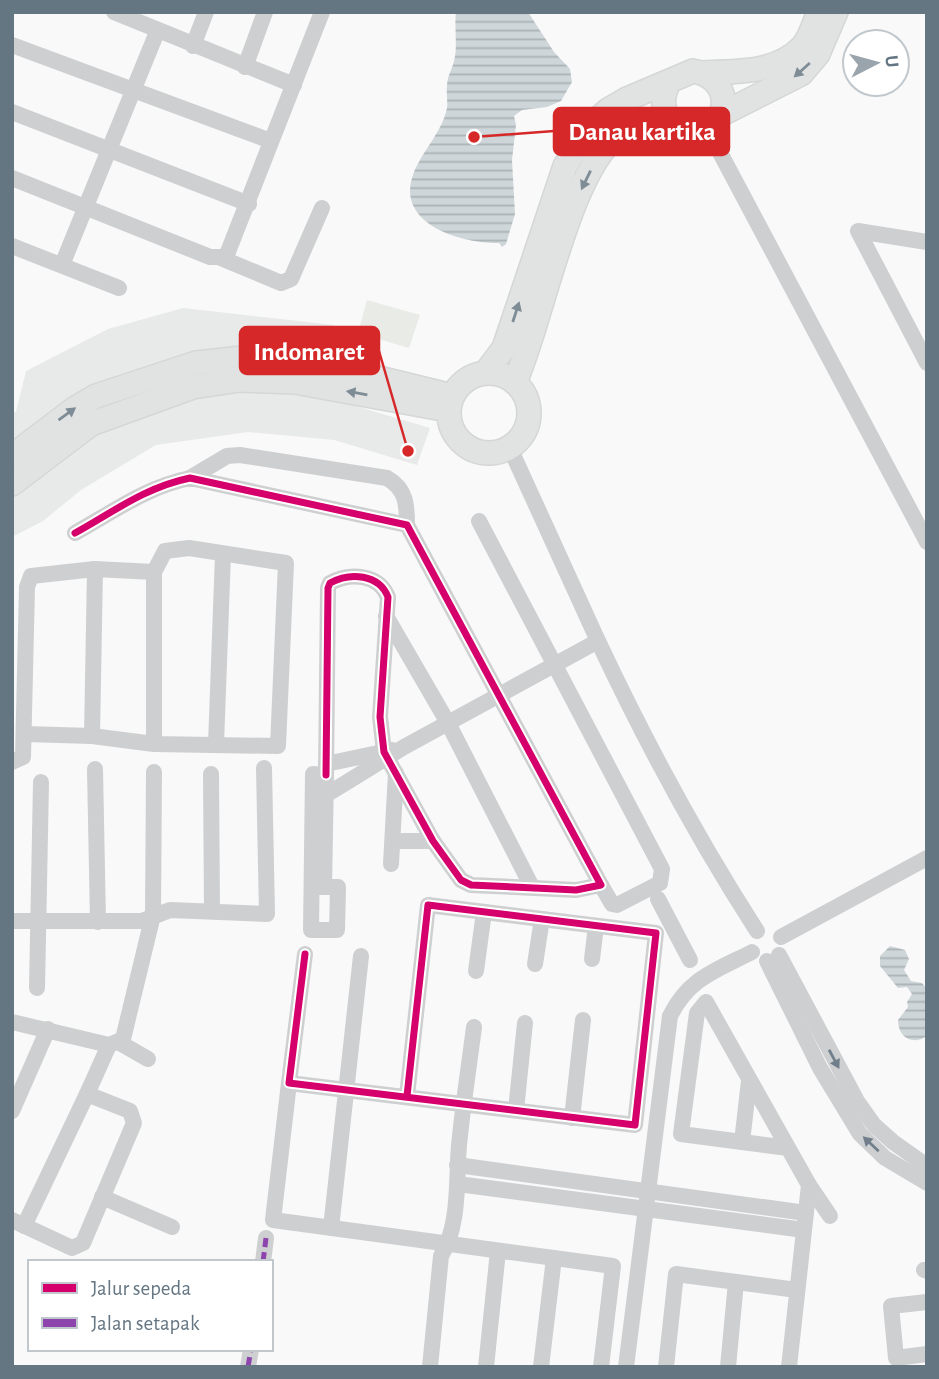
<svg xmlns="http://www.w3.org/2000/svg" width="939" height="1379" viewBox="0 0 939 1379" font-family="'Alegreya Sans',sans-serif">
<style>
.built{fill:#e8e9e9}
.pitch{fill:#e8ebe6}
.water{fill:url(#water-rules)}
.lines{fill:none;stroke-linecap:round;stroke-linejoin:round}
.secondary-casing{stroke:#d5d6d7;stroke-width:26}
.street{stroke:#cecfd0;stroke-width:16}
.secondary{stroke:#e1e2e2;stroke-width:23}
.quiet{stroke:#8e44ad;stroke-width:5;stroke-dasharray:10 5;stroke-linecap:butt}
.cycleway-casing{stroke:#fff;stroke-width:11}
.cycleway{stroke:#d6006c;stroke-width:7}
.oneway{fill:#7e8c96}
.oneway2{fill:#707f8b}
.leader{fill:none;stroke:#d62828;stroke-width:2.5}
.callout-dot{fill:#d62828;stroke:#fff;stroke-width:2.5}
.callout{fill:#d62828;stroke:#d62828;stroke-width:2.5}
.callout-label{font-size:26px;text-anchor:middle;font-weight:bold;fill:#fff}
</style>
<defs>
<pattern id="water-rules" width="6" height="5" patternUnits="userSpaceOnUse" patternTransform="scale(1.75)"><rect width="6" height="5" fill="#ced6d9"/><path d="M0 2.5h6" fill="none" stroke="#abb2b5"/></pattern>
</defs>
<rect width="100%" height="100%" fill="#f9f9f9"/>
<polygon class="built" points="183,308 334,325 332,399 430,428 417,465 334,440 248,432 156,445 81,490 43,521 12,537 12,412 16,412 26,371 108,329"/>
<polygon class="pitch" points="367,300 420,315 409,348 358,333"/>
<g class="water">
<path d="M456 12H528L554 52 570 69 572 82 561 101 547 107 522 110 514 116 516 125 512 160 515 214 506 244 502 247 499 243C463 244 395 225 413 175 421 152 442 133 447 108 448 101 446 93 447 86 447 76 452 70 454 61 458 46 454 27 456 12Z"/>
<path d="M890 946 905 950 909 959 904 970 911 981 922 983 926 988 927 1036C912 1046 898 1037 898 1020L908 1007 907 1002 912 994 907 987 898 988 880 966V956Z"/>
</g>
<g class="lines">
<defs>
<g id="secondary">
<path d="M703 73C737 71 776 74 802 47 810 39 814 23 819 12"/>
<polyline points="722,114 801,74 818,54 836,12"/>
<path d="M486 372 504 348 565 166 591 125 608 110 627 99 693 71C731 77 734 122 698 133 670 133 656 110 668 84"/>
<circle cx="489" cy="413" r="40"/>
<path d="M515 382C542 323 569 167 620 134 637 123 659 125 677 129"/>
<polyline points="12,456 74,409 96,396 196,363 242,358 305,360 452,396"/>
<polyline points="12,484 91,424 193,387 239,380 295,382 448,410"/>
</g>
</defs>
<use href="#secondary" class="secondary-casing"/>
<g class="street">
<polyline points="114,12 294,85"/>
<polyline points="12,45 271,141"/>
<polyline points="193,46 206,12"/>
<polyline points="245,67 265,12"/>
<polyline points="12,112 249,204"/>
<polyline points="708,130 927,542"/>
<polyline points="12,178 210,257 226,257 322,12"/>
<polyline points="927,242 858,231 927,363"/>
<polyline points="12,246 119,288"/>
<polyline points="221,258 281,283 291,279 322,208"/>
<polyline points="62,265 157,32"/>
<path d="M190 478 227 456 240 455 387 478C406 489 407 504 407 525"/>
<polyline points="479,521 662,869 660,883 617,905 612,904 601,885"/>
<path d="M75 533C113 512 146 487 190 478L407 525 601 885 576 890 471 885 461 880 433 841 384 752 380 717 388 597C379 574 350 572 330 583L328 588 326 775"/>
<polyline points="386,616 448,723 532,887"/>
<path d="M598 641C645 741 697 838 757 931"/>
<polyline points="25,734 92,736 154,744 278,746 286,563 189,548 165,551 154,572 154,744"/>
<polyline points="92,736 95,569"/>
<polyline points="216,744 223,554"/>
<polyline points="12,762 23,757 27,587 31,576 95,569 154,572"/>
<polyline points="326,764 392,750"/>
<polyline points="95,769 98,922"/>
<polyline points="211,774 212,910"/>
<polyline points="313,795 326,795 404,747 598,641 510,448"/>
<polyline points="393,841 433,841"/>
<polyline points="391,864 396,773"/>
<polyline points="312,887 338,887 337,930 311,930 313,774 326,775 324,887"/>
<polyline points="658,899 690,960"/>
<polyline points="12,921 142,921 170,910 267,914 264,768"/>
<polyline points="781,937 927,858"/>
<polyline points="305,954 289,1083 635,1125 656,933 428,905 407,1096"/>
<polyline points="779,955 857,1101 874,1125 893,1142 927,1166"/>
<polyline points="592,959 596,926"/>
<polyline points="767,961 820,1068 860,1134 885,1158 927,1183"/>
<polyline points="535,964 542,919"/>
<polyline points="476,971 484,912"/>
<polyline points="37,988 41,782"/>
<polyline points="12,1022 109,1045 123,1039 153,915 154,772"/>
<polyline points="120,1043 148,1059"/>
<polyline points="289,1083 273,1220 613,1266 601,1367"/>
<polyline points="516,1110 525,1023"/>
<polyline points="12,1111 48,1029"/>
<polyline points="572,1118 583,1020"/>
<polyline points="742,1142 749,1081"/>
<polyline points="788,1148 681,1134 697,1013 706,1002 809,1185 789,1367"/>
<polyline points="457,1165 806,1213"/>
<polyline points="458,1184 804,1230"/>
<polyline points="809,1185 830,1216"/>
<polyline points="102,1197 172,1227"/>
<polyline points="12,1220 72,1248 83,1243 134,1123 130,1111 87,1094 109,1045"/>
<polyline points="24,1226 87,1094"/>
<polyline points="331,1228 361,956"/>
<polyline points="263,1262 266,1238"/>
<polyline points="924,1270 927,1271"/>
<polyline points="927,1302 891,1306 896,1358 927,1354"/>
<polyline points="248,1367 251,1349"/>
<path d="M430 1367 441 1256C460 1225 456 1181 459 1145 463 1105 469 1066 474 1027"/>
<polyline points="486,1367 498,1251"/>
<polyline points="541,1367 554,1258"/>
<path d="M626 1367 670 1016C689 978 715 971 752 952"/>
<polyline points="666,1367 676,1274 797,1290"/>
<polyline points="728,1367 736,1282"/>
</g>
<use href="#secondary" class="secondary"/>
<g class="quiet">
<polyline points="263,1262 266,1238"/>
<polyline points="248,1367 251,1349"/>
</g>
<defs>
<g id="cycleway">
<path d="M75 533C113 512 146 487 190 478L407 525 601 885 576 890 471 885 461 880 433 841 384 752 380 717 388 597C379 574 350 572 330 583L328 588 326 775"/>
<polyline points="305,954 289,1083 635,1125 656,933 428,905 407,1096"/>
</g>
</defs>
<use href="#cycleway" class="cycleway-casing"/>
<use href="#cycleway" class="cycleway"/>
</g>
<defs><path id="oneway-solid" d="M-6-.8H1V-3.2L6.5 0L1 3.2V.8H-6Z" transform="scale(1.75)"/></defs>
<g class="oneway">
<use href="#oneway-solid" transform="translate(802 70) rotate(138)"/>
<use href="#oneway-solid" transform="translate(586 180) rotate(116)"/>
<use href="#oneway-solid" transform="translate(516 312) rotate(-72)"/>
<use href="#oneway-solid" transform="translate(357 393) rotate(-170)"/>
<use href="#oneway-solid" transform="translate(67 414) rotate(-36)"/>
</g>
<g class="oneway2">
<use href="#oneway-solid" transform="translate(834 1059) rotate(62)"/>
<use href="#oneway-solid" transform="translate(871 1144) rotate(-137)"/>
</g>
<path class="leader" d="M474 137L554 131M408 451L379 351"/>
<g class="callout-dot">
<circle cx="474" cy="137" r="7"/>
<circle cx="408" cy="451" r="7"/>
</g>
<g class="callout">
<rect x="554" y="108" width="175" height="47" rx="7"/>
<rect x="240" y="327" width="139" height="47" rx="7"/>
</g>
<g class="callout-label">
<text x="642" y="140">Danau kartika</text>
<text x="309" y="360">Indomaret</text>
</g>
<rect width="939" height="1379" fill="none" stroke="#657683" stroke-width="28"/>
<rect x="28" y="1260" width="245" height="91" fill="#ffffff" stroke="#c1c8cd" stroke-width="2"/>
<rect x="42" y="1283" width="35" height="10" fill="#d6006c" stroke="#c1c8cd" stroke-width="2"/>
<text x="91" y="1295" font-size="21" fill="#657683">Jalur sepeda</text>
<rect x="42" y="1318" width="35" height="10" fill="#8e44ad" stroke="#c1c8cd" stroke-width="2"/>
<text x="91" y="1330" font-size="21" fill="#657683">Jalan setapak</text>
<g transform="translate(876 63) rotate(84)"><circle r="33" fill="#ffffff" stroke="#c1c8cd" stroke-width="2"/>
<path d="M0-5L12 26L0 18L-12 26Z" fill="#99a4ac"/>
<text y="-10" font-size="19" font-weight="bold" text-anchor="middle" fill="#657683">U</text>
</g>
</svg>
